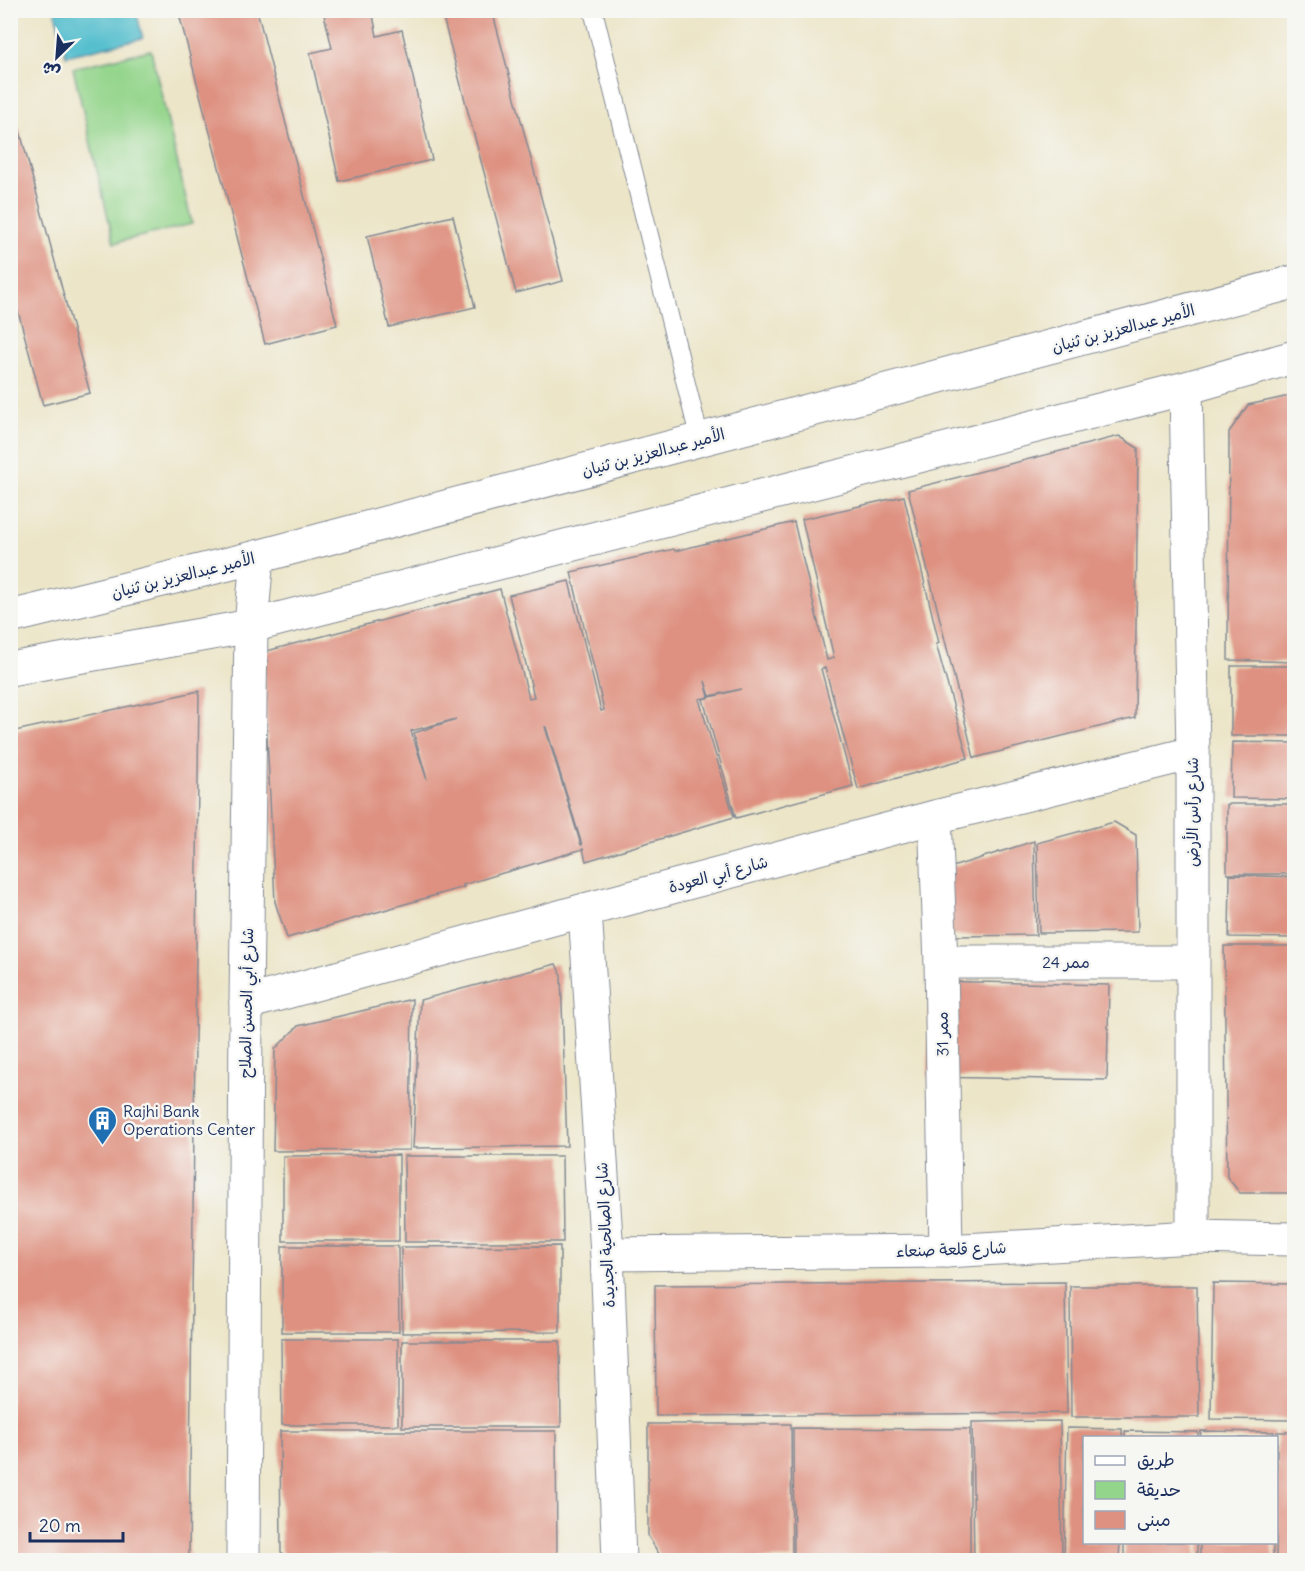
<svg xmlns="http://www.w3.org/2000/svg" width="1305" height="1571" viewBox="0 0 1305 1571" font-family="Delius,'Playpen Sans Arabic',sans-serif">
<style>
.green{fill:#94d58c;stroke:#588275;stroke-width:1.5}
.water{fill:#52becd;stroke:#367696;stroke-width:1.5}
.building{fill:#de9180;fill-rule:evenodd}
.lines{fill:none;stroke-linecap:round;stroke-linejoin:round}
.lane-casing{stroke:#848a93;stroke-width:20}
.street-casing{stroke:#848a93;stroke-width:35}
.lane{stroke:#fff;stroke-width:18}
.street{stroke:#fff;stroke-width:33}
.labels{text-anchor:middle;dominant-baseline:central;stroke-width:5;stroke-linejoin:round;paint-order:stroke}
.street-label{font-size:16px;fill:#1b2f5e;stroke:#f6f6f2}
.poi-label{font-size:16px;fill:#1b2f5e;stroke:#f6f6f2;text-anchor:start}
</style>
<rect width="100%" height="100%" fill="#f6f6f2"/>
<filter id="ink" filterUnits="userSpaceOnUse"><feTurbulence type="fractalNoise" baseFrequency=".0167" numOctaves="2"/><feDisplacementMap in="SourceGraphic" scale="12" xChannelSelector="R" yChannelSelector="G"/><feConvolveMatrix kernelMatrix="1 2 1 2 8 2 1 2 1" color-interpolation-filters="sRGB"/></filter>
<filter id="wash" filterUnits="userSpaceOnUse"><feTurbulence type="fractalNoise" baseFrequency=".008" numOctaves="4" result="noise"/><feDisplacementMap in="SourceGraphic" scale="24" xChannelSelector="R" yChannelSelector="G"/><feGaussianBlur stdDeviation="1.35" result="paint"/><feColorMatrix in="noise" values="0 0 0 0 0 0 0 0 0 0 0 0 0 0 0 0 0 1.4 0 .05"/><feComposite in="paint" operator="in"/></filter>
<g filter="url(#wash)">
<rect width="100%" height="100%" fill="#ece5c8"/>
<polygon class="green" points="151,50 192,224 114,243 73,68"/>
<polygon class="water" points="55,11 136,11 143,38 66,56"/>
<g id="blocks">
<g class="building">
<polygon points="178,10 257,10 337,325 265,344"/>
<polygon points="323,10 372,10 377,36 402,30 432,160 339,181 310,53 332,48"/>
<polygon points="441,10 492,10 563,281 516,293"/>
<polygon points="10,94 90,393 43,405 10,281"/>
<polygon points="453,216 475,307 389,327 367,236"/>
<polygon points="1294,395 1294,662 1228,660 1229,432 1248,405"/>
<polygon points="1119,436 1138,448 1135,718 974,758 908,490"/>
<path d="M904 496 939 643 936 644 968 758 858 789 825 668 821 669 853 786 736 818 703 699 741 689 710 696 705 681 709 697 699 699 734 817 586 861 583 849 463 885 464 887 287 938 275 902 263 652 500 589 529 698 534 697 509 595 569 581 601 711 604 710 571 572 674 549 675 551 794 522 827 660 834 658 802 519ZM456 719 414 733 427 780 411 731ZM545 727H546L582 845H581Z"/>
<rect x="1231" y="666" width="63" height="70"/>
<polygon points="199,691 189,1560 10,1560 10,732"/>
<polygon points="1232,742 1294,743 1294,799 1231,798"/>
<rect x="1227" y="804" width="67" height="70"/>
<polygon points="1114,822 1136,835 1138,932 1039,933 1037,843"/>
<polygon points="1034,841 1036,935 950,936 949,868"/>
<polygon points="1230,875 1294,877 1294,938 1229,937"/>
<polygon points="1224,946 1294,946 1294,1193 1240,1193 1227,1177"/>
<polygon points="556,964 561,975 567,1146 413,1148 420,1000"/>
<polygon points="930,981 1109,985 1107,1080 928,1077"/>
<polygon points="412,999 410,1150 273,1151 275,1049 298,1026"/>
<polygon points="399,1155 399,1241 283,1241 283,1156"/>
<polygon points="404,1156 562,1156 563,1242 405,1242"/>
<polygon points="282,1246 398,1246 399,1332 282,1332"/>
<polygon points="560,1246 560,1332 402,1333 401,1247"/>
<polygon points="1065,1282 1067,1413 656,1416 655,1285"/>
<polygon points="1213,1283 1294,1284 1294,1420 1211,1419"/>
<polygon points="1070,1286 1197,1286 1199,1417 1071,1417"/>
<polygon points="281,1339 398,1339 398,1425 282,1425"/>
<polygon points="402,1341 560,1341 561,1427 402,1427"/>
<polygon points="1060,1421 1062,1560 974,1560 972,1422"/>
<polygon points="648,1424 791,1424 792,1559 662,1559 648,1536"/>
<polygon points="793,1428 970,1429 970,1560 794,1560"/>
<polygon points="1067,1428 1122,1429 1122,1438 1084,1438 1084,1542 1120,1542 1119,1560 1064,1560"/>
<polygon points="280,1431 556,1431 557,1556 287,1556 281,1552"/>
<polygon points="1125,1431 1198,1432 1198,1438 1125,1438"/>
<polygon points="1201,1431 1274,1432 1274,1438 1200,1438"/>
<polygon points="1277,1432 1294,1432 1294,1560 1276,1560"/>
<rect x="1124" y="1542" width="73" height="18"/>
<rect x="1200" y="1542" width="73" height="18"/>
</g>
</g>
</g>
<g filter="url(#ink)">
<use href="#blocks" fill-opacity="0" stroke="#848a93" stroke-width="1.5"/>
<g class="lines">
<defs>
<polyline id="lane" points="593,10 700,440"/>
<g id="street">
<polyline points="1186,388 1193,753 1193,1237"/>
<polyline points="10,617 257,557 1294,282"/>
<polyline points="10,669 251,626 1186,388 1294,357"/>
<polyline points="935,817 941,962 946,1251"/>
<polyline points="585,910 607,1254 619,1560"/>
<polyline points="941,962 1192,962"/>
<polyline points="246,1003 585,910 935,817 1193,753"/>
<polyline points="607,1254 946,1251 1193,1237 1294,1239"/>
<polyline points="243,1560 246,1003 251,626 257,557"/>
</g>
</defs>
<use href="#lane" class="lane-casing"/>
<use href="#street" class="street-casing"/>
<use href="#lane" class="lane"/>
<use href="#street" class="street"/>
</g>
</g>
<defs>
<symbol id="building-pin" viewBox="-11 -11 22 30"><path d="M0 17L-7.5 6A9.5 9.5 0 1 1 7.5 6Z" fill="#1f6fb2" stroke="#f6f6f2"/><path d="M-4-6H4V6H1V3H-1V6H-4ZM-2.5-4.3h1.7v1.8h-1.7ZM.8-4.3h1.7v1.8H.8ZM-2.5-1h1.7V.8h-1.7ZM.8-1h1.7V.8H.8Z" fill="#fff"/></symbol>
</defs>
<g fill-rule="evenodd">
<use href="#building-pin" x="86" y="1104" width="33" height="45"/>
</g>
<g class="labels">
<g class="street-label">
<text transform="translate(1123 328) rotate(-15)">الأمير عبدالعزيز بن ثنيان</text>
<text transform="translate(653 452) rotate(-15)">الأمير عبدالعزيز بن ثنيان</text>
<text transform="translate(183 575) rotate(-14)">الأمير عبدالعزيز بن ثنيان</text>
<text transform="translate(1192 812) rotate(-90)">شارع رأس الأرض</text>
<text transform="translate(718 874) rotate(-15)">شارع أبي العودة</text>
<text x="1066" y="962">ممر 24</text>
<text transform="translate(246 1003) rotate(-89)">شارع أبي الحسن الصلاح</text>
<text transform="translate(942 1034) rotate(-91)">ممر 31</text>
<text transform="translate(605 1235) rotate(-93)">شارع الصالحية الجديدة</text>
<text transform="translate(951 1249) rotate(-2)">شارع قلعة صنعاء</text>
</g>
<g class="poi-label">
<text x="123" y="1111">Rajhi Bank<tspan x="123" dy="18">Operations Center</tspan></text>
</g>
</g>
<rect width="1305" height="1571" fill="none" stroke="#f6f6f2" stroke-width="36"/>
<rect x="1083" y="1436" width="195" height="108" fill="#f6f6f2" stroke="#9ea6b7" stroke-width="1.5"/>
<rect x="1095" y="1456" width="30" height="9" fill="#ffffff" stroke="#9ea6b7" stroke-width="1.5"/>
<text x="1137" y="1466" font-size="18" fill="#1b2f5e">طريق</text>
<rect x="1095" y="1481" width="30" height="18" fill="#94d58c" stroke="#9ea6b7" stroke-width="1.5"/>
<text x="1137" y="1496" font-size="18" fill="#1b2f5e">حديقة</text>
<rect x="1095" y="1511" width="30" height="18" fill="#de9180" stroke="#9ea6b7" stroke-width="1.5"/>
<text x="1137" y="1526" font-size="18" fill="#1b2f5e">مبنى</text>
<g transform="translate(57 57) rotate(205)" stroke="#f6f6f2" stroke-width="4.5" paint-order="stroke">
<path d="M0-4.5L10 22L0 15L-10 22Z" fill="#1b2f5e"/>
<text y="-9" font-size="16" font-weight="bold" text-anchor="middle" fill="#1b2f5e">ش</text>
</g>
<path d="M30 1532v9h93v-9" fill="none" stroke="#1b2f5e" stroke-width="3"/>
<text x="39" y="1532" font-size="18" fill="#1b2f5e" stroke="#f6f6f2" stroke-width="4.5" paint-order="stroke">20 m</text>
</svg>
